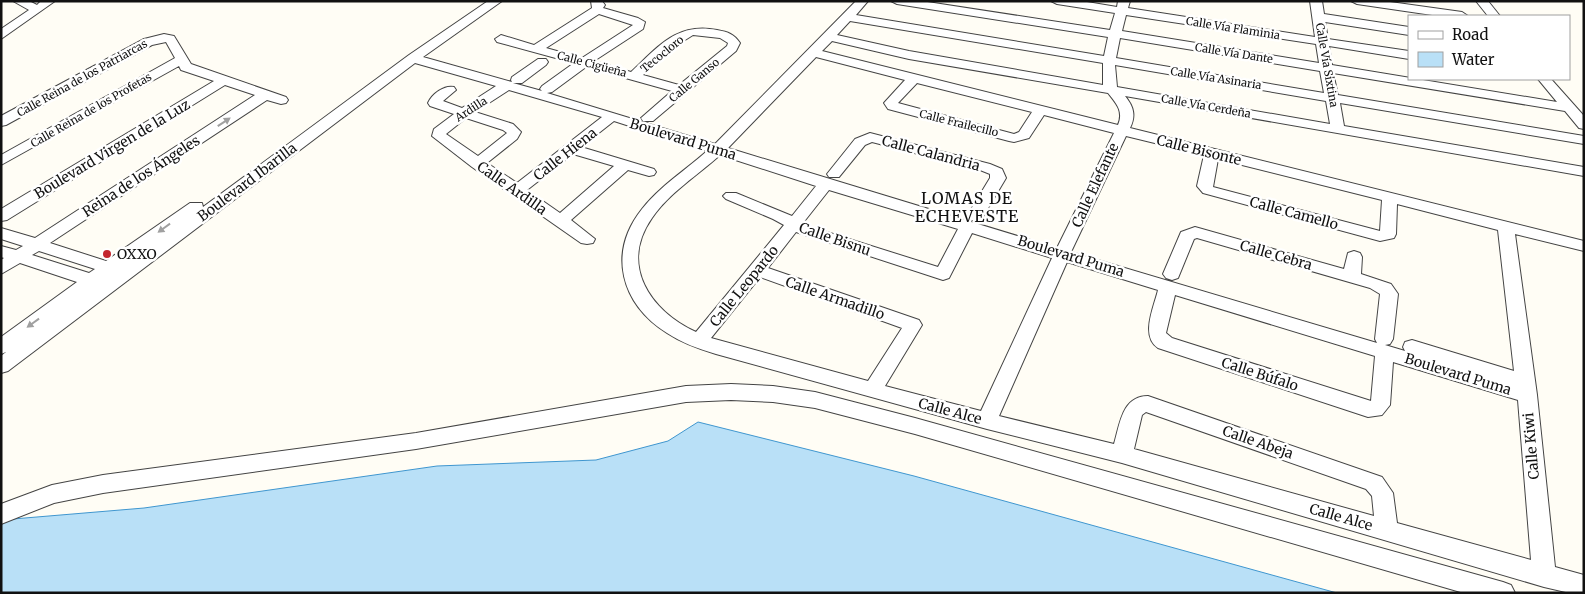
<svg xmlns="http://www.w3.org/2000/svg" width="1585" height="594" viewBox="0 0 1585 594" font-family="Merriweather,serif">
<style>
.water{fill:#b9e0f7;stroke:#3f96cf}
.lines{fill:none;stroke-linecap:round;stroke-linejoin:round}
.minor-casing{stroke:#444;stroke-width:2}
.minor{fill:#fff;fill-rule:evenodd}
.oneway{fill:#a0a0a0}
.poi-dot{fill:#c4262e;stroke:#fff;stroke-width:2}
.labels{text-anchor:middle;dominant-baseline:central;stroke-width:5;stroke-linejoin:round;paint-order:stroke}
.far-street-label{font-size:11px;fill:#111;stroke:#fff}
.street-label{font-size:14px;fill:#111;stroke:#fff}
.poi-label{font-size:14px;fill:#111;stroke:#fff;text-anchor:start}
.quarter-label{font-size:16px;letter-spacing:1px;fill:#111;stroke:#fff}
</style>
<rect width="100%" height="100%" fill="#fffdf5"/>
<polygon class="water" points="698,422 914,476 1337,593 1,593 1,520 144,508 437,466 596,460 668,441"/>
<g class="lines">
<defs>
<g id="minor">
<polygon points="13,1 29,1 37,5 41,1 55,1 1,39 1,29 29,10"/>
<path d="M488 1H502L423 57 512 82 511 80 512 77 538 59H546L548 62 546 65 522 83H513L542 91 540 89 542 86 574 63 497 42 495 39 501 35 534 45 592 8 591 1H602L605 5 603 8 638 18 645 22 643 29 594 61 631 72C659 46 677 22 717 30 728 32 734 34 740 43L736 51 653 121H643L641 118 672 91 586 67 552 92 547 93 715 144 856 1H868L856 15 1104 56 1108 37 897 4 891 1H921L1110 30 1115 13 1057 4 1051 1H1081L1117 7 1118 1H1130L1128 8 1315 37 1310 1H1322L1324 14 1409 27V35L1325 22 1328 39 1409 51V59L1329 46 1332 65 1557 102 1538 79H1551L1584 116V129L1579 128 1565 111 1333 73 1338 95 1584 136V144L1340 103 1344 126 1584 167V176L1125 96C1134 107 1136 116 1130 128L1584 241V251L1515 234 1537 395 1555 567 1584 575V593H1570L1544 587 1122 463 987 429 716 354C699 349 682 343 667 333 621 304 607 253 642 209 660 186 686 170 707 151L614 121 581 147 654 169 656 172 654 175 649 176 628 170 571 220 595 239 593 243 587 244 581 243 472 167 432 136 434 129 454 114 430 106 428 103C432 94 444 85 454 87L456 90 443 101 462 108 496 86 415 63 8 371 1 373V356L6 352 1 354V337L77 282 20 263 1 274V260L4 258 1 257V246L16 250 23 246 1 239V228L35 238 255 95 225 85 7 220 1 221V209L214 81 181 70 179 66 1 165V155L175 58 166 42 152 45 6 125 1 126V116L144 39 164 34 174 36 191 64 286 97 288 100 286 103 281 104 267 100 50 243 106 261 190 203H202L203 207 409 55ZM599 14 633 25 582 58 546 48ZM1126 15 1316 44 1319 63 1122 31ZM850 21 1103 63V85L909 51 837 35ZM693 35 720 38 728 43 727 46 679 85 643 75 674 47ZM1120 38 1320 71 1324 93 1116 58ZM832 41 909 59 1108 93C1116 103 1124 111 1118 125L822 51ZM816 57 905 80 884 103 888 109 1009 141 1014 142 1029 138 1044 115 1114 133 1057 248 728 148ZM1115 65 1326 101 1330 124 1117 87ZM917 83 1032 112 1019 132 1014 134 898 103ZM509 90 602 117 517 183 487 163 517 139 521 132 513 124 475 112ZM466 118 503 130 507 133 478 156 446 134ZM1126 136 1204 155 1197 186 1203 193 1380 241 1394 238 1396 234 1397 204 1498 230 1514 371 1412 340 1405 342 1403 347 1405 351 1385 345 1390 344 1393 339 1398 294 1391 284 1361 274 1362 257 1360 253 1354 251 1348 253 1344 269 1195 227 1181 232 1163 274 1166 278 1172 280 1178 278 1194 239 1197 238 1370 288 1380 294 1375 339 1377 343 1071 252ZM573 154 614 166 560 213 527 190ZM720 155 816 186 792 216 736 193H726L723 196 726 199 773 219 784 225 696 332C650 311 619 265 652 218 669 193 698 175 720 155ZM1218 159 1382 200 1380 231 1213 187ZM829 190 958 229 938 267 811 227 803 223ZM796 232 943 280 949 278 972 233 1052 258 981 411 885 386 922 325 919 320 768 268ZM39 251 95 269 89 273 32 255ZM1067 262 1158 290C1154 307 1140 336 1158 348L1368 417 1382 415 1390 405 1393 362 1518 400 1531 560 1397 523 1393 493 1382 477 1148 396C1122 396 1120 424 1114 444L999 416ZM760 277 902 328 868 381 711 338ZM1175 295 1375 356 1371 401 1172 338 1166 333ZM1146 412 1366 489 1372 496 1374 516 1134 449 1142 415Z"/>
<polygon points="1351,1 1383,1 1462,12 1468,16 1439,16 1357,4"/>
<polygon points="1476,1 1488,1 1500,16 1488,16"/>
<polygon points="870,133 990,164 1002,169 1006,178 981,220 969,220 967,216 990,178 990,174 980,170 872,142 865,145 839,177 829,177 827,174 855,139"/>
<polygon points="731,384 773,386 815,392 915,418 1503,582 1511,585 1515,593 1464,593 915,434 815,408 773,402 731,400 686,402 416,449 103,493 54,503 1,524 1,504 52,485 103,475 416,433 686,386"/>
</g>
</defs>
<use href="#minor" class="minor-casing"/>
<use href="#minor" class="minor"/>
</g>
<defs><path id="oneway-solid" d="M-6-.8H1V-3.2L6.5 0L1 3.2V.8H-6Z" transform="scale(1.25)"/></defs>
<g class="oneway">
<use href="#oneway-solid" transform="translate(224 122) rotate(-33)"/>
<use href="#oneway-solid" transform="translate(164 228) rotate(144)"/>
<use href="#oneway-solid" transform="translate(33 323) rotate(144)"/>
</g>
<circle class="poi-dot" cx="107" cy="254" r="5"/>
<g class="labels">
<g class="far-street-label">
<text transform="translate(1233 28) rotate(9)">Calle Vía Flaminia</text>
<text transform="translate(1234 53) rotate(9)">Calle Vía Dante</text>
<text transform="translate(662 54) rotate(-39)">Tecocloro</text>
<text transform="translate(592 64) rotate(15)">Calle Cigüeña</text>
<text transform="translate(1327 65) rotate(80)">Calle Vía Sixtina</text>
<text transform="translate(82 78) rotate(-29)">Calle Reina de los Patriarcas</text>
<text transform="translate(1216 78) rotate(9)">Calle Vía Asinaria</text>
<text transform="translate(694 80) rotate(-40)">Calle Ganso</text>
<text transform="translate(1206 106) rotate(10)">Calle Vía Cerdeña</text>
<text transform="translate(471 109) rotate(-33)">Ardilla</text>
<text transform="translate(91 110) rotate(-30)">Calle Reina de los Profetas</text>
<text transform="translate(959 123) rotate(14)">Calle Frailecillo</text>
</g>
<g class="street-label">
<text transform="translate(683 139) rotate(17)">Boulevard Puma</text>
<text transform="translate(112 149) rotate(-31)">Boulevard Virgen de la Luz</text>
<text transform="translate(1199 150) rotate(14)">Calle Bisonte</text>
<text transform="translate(931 153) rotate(15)">Calle Calandria</text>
<text transform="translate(565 154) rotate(-38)">Calle Hiena</text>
<text transform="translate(141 176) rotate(-33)">Reina de los Ángeles</text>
<text transform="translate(247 182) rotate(-37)">Boulevard Ibarilla</text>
<text transform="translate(1095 185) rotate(-65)">Calle Elefante</text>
<text transform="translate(512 188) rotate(35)">Calle Ardilla</text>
<text transform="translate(1294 213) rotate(15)">Calle Camello</text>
<text transform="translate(835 239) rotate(19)">Calle Bisnu</text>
<text transform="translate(1276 255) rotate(16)">Calle Cebra</text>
<text transform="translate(1071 256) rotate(17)">Boulevard Puma</text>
<text transform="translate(744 286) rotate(-51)">Calle Leopardo</text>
<text transform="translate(835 298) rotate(19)">Calle Armadillo</text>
<text transform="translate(1260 374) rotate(18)">Calle Búfalo</text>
<text transform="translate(1458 374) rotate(17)">Boulevard Puma</text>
<text transform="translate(950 411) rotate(15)">Calle Alce</text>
<text transform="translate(1258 442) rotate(19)">Calle Abeja</text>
<text transform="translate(1531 446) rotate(-95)">Calle Kiwi</text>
<text transform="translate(1341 517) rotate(16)">Calle Alce</text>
</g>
<g class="poi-label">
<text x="117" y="254">OXXO</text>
</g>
<g class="quarter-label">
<text x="967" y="198">LOMAS DE<tspan x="967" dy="18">ECHEVESTE</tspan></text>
</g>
</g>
<rect width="1585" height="594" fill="none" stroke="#111111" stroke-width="5"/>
<rect x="1408" y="15" width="162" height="65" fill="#ffffff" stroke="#a0a0a0"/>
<rect x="1418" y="31" width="25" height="8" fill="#ffffff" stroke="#a0a0a0"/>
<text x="1452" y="40" font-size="15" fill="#111111">Road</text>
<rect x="1418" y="52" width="25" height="15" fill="#b9e0f7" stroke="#a0a0a0"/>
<text x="1452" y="65" font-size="15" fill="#111111">Water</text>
</svg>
